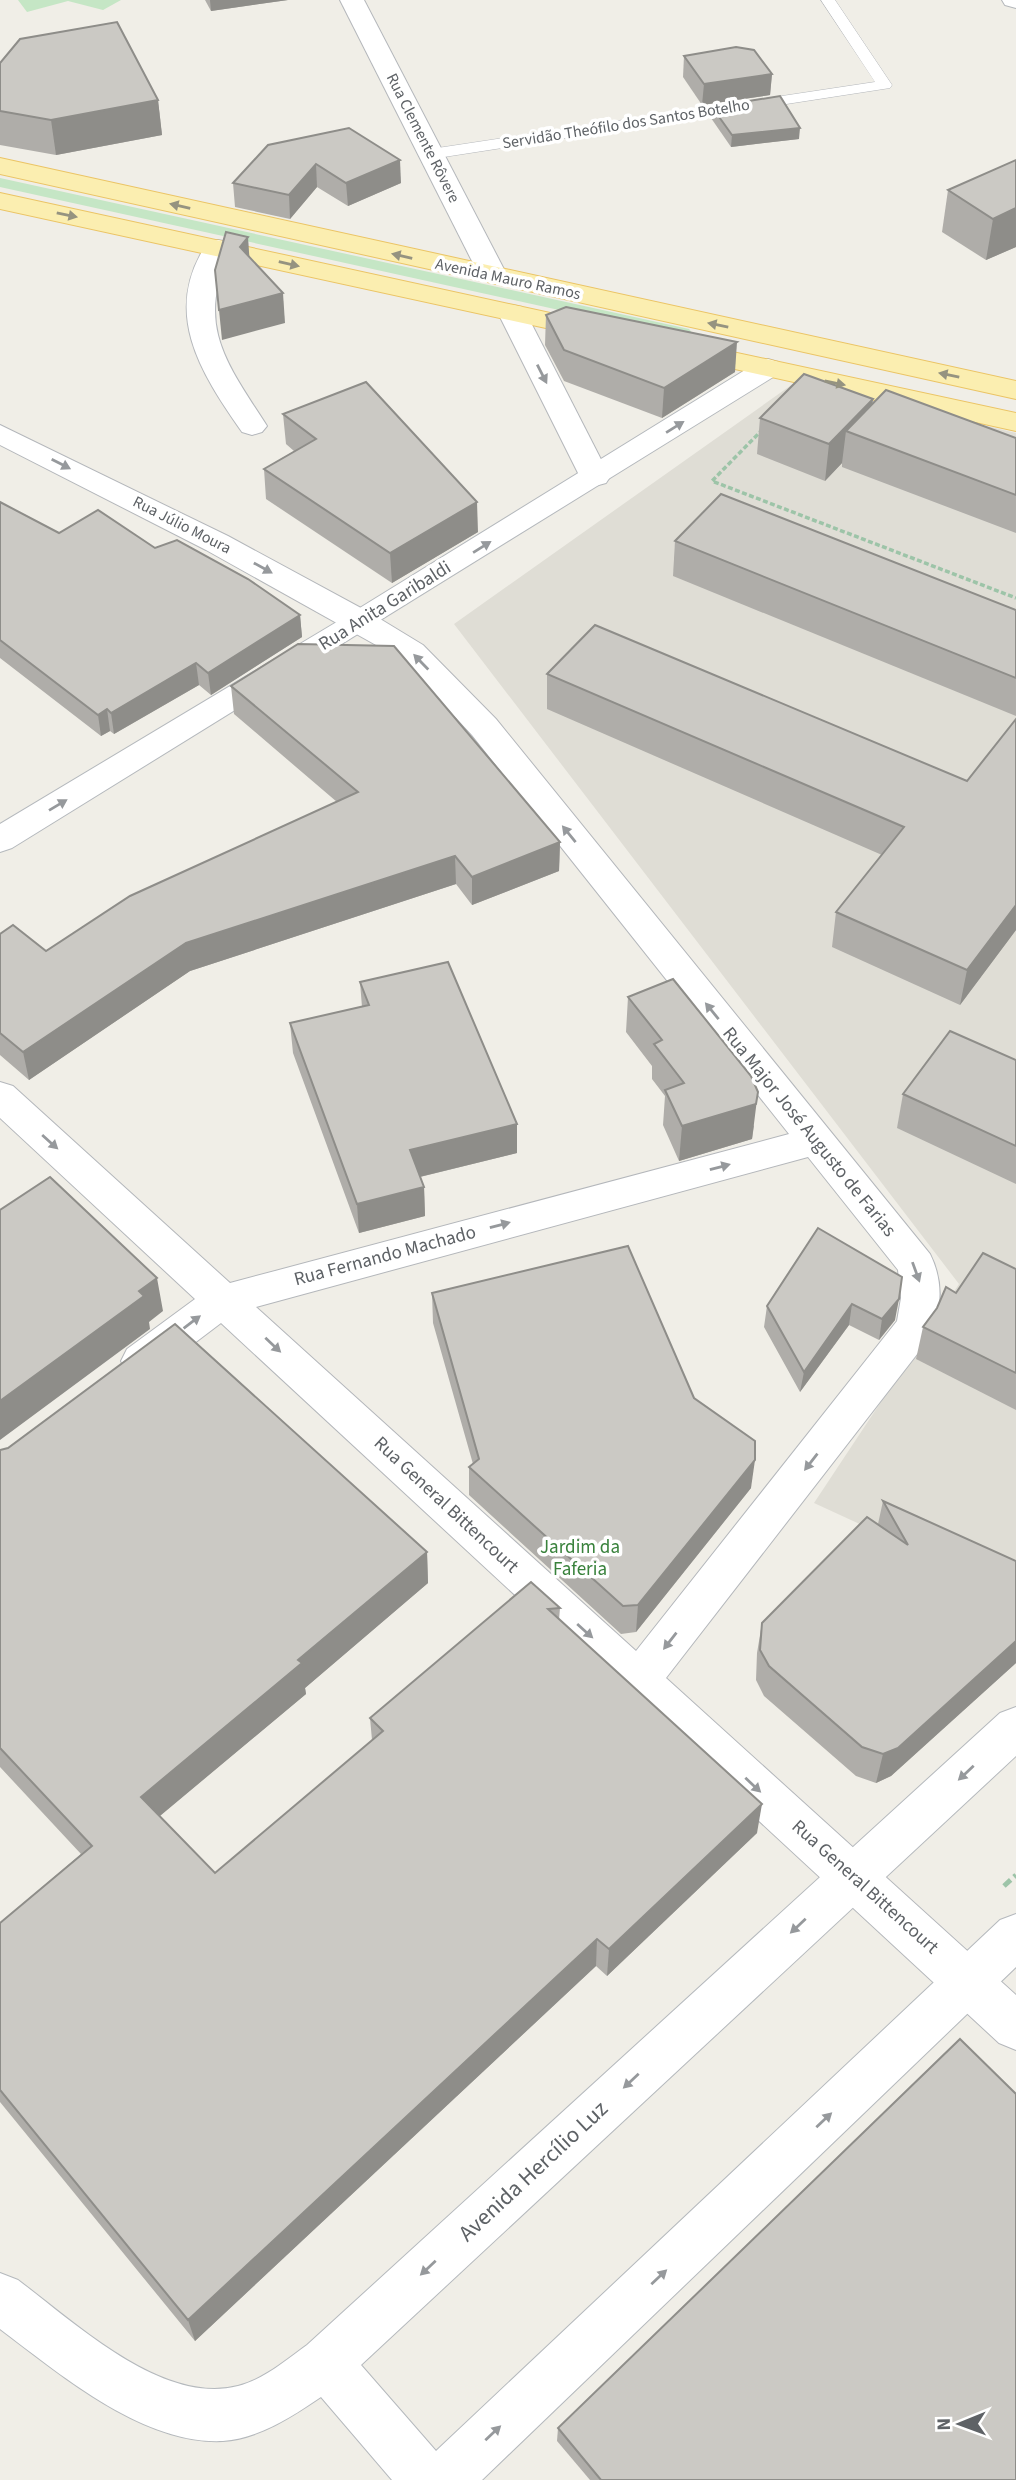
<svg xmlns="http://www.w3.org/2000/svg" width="1016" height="2480" viewBox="0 0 1016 2480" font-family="'Source Sans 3',sans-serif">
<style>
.education{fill:#dfddd5}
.green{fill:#c5e6c5}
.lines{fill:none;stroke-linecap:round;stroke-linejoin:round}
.lane-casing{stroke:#b4b7bb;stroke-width:1}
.street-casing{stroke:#b4b7bb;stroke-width:2}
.secondary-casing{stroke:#b5b9bd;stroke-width:2}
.primary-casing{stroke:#ebc465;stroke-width:2}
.path-far1{stroke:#9dc4a8;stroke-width:3.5;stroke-dasharray:5 2.5;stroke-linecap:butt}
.path{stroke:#9dc4a8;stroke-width:5;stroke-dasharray:9 4.5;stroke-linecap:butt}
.lane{fill:#fff;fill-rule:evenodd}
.street{fill:#fff;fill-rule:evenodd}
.secondary{fill:#fff;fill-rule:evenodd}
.primary{fill:#fbeeb0;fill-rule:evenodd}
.wall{fill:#afada9}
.shaded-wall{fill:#8e8d89}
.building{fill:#cbc9c4;stroke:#8e8d89;stroke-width:2}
.oneway{fill:#959380}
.oneway2{fill:#96999c}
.labels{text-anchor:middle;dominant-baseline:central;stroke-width:7;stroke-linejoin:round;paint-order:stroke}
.far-street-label{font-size:16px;fill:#5e6266;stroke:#fff}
.street-label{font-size:19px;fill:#5e6266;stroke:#fff}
.park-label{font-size:19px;fill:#39823c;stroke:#fff}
.near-street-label{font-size:23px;fill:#5e6266;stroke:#fff}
</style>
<rect width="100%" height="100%" fill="#f0eee7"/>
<polygon class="education" points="797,381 1016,433 1016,1596 814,1503 959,1284 454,624"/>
<g class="green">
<polygon points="18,0 121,0 103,10 68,1 27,12"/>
<polygon points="0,178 689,329 693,334 686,338 0,187"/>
</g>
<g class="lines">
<defs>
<polygon id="lane" points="821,0 835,0 892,85 890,88 431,159 423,154 431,149 875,82"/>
<g id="street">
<polygon points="340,0 364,0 507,275 503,281 483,281 479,275"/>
<polygon points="1002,0 1016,0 1016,8 1005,5"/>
<path d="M218 240 228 242 232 248C194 324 226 362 267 426L262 432 252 435 242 432C200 372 161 311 208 242Z"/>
<polygon points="512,305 522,307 526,313 610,477 606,483 595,486 584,483 580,477 498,313 502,307"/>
<path d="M0 425 228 536 372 614 423 645 496 719 930 1254C944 1282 942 1312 928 1340L666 1678 1016 1995V2050L999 2043 221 1323 155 1373 141 1377 127 1373 121 1361 127 1349 195 1299 0 1118V1082L13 1086 230 1283 789 1134 472 735 401 659 206 550 0 445ZM808 1157 898 1270 901 1298 897 1321 636 1651 256 1307Z"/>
</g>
<g id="secondary">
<polygon points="768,359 778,362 782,368 778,374 12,848 0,852 0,824 350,614 758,362"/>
<path d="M1016 1707V1756L361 2365 436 2451 1000 1920 1016 1914V1967L482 2480H392L321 2397C293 2416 258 2439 223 2441 143 2445 60 2374 0 2329V2273L18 2280C74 2322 163 2406 238 2386 263 2380 286 2360 307 2345L1000 1713Z"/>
</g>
<g id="primary">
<polygon points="0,158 1016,381 1016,399 0,174"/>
<polygon points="0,193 596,323 606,325 610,331 606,337 596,339 0,209"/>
<polygon points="686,342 1016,413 1016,431 676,356 672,350 676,344"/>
</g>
</defs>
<use href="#lane" class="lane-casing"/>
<use href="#street" class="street-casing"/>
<use href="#secondary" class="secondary-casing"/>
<use href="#primary" class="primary-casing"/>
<polyline class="path-far1" points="763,429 712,481 1016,598"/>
<polyline class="path" points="1004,1886 1016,1875"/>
<use href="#lane" class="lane"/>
<use href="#street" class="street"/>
<use href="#secondary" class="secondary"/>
<use href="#primary" class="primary"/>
</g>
<g class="wall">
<polygon points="205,0 288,0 211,11"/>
<polygon points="684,56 772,74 770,95 702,105 683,77"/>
<polygon points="0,63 158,100 162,135 56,155 0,145"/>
<polygon points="712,107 799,139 731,147 711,118"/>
<polygon points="268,145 401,183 348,206 317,187 290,219 235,207 233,183"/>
<polygon points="1016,160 1016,247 986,260 942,232 948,190"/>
<polygon points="546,315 735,372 662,418 564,381 545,345"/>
<polygon points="873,404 1016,438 1016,533 842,467 842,463 825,481 757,454 760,418"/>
<polygon points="283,414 478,532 392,583 266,499 264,469 294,451 286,444"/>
<polygon points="0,502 59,533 155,548 300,615 302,637 211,695 199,685 114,734 110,731 101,736 0,658"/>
<polygon points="675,541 1016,610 1016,716 673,576"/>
<polygon points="547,674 967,781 1016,930 960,1005 832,947 836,912 882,855 547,709"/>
<polygon points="231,686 560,842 559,871 472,905 456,884 190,971 29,1080 0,1055 0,934 46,951 337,802 234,714"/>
<polygon points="360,982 517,1153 420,1177 424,1187 425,1216 359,1233 293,1053 290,1023 362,1007"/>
<polygon points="628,997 754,1126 752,1139 679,1161 663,1125 665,1096 652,1079 652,1066 626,1032"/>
<polygon points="1016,1060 1016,1184 897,1128 903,1094"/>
<polygon points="818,1228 895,1320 879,1340 849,1325 800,1392 764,1327 767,1306"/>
<polygon points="1016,1269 1016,1410 916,1359 923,1327 956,1293"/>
<polygon points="432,1293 694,1398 751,1488 636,1632 621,1634 469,1495 469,1467 473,1464 433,1323"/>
<polygon points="0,1450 427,1552 428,1583 305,1688 306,1694 159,1816 215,1873 372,1740 370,1718 531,1582 560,1608 559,1620 757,1833 607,1976 596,1966 195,2341 0,2102 0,1923 81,1854 0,1767"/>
<polygon points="883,1501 1016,1561 1016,1663 891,1776 876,1783 856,1776 764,1696 756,1680 757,1653 762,1623 878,1524"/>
<polygon points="558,2428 1016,2480 590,2480 557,2441"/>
</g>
<g class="shaded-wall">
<polygon points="210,0 288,0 211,11"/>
<polygon points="772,74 770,95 702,105 704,84"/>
<polygon points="158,100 162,135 56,155 51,120"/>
<polygon points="800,128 799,139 731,147 732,135"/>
<polygon points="400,160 401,183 348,206 346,183"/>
<polygon points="316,164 317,187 290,219 289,195"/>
<polygon points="1016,208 1016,247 986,260 993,219"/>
<polygon points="248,237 250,266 240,247"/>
<polygon points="283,293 285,323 222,340 219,310"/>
<polygon points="737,342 735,372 662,418 664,388"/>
<polygon points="873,399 869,436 846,431 842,463 825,481 829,444"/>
<polygon points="477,502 478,532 392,583 390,553"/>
<polygon points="300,615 302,637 211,695 208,673"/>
<polygon points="196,663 199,685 114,734 111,713"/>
<polygon points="107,709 110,731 101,736 98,715"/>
<polygon points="560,842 559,871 472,905 472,877"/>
<polygon points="455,856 456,884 190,971 29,1080 23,1052 186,943"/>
<polygon points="1016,905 1016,930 960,1005 967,970"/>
<polygon points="758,1092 752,1139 679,1161 682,1126"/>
<polygon points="517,1124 517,1153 411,1179 410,1150"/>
<polygon points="424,1187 425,1216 359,1233 357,1204"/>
<polygon points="157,1278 163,1311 149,1322 150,1329 0,1440 0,1401 139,1291"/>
<polygon points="899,1299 895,1320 879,1340 882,1319"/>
<polygon points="852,1304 849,1325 800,1392 804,1372"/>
<polygon points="755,1460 751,1488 636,1632 638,1605"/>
<polygon points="427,1552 428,1583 305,1688 306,1694 148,1826 141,1797 298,1660"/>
<polygon points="1016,1641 1016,1663 891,1776 876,1783 883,1754"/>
<polygon points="762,1804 757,1833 607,1976 609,1949"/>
<polygon points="597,1939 596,1966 195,2341 188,2320"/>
</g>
<g class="building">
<polygon points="117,22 158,100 51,120 0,111 0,63 20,39"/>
<polygon points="736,47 754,50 772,74 704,84 684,56"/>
<polygon points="780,96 800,128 732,135 712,107"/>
<polygon points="349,128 400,160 346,183 316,164 289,195 233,183 268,145"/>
<polygon points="1016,160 1016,208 993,219 948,190"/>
<polygon points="226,232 248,237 240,247 283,293 219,310 215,270"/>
<polygon points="566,307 737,342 664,388 564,350 546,315"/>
<polygon points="804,374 873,399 829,444 760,418"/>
<polygon points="366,382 477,502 390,553 264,469 316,439 283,414"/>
<polygon points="886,390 1016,438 1016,495 846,431"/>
<polygon points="721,494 1016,610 1016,678 675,541"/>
<polygon points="0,502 59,533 98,510 155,548 177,540 248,579 300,615 208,673 196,663 111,713 107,709 98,715 0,640"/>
<polygon points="595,625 967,781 1016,719 1016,905 967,970 836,912 904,827 547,674"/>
<polygon points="298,644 394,646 560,842 472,877 455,856 186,943 23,1052 0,1033 0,934 13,925 46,951 130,896 358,792 231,686"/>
<polygon points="448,962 517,1124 410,1150 424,1187 357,1204 290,1023 369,1005 360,982"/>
<polygon points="673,979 751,1076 758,1092 756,1104 682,1126 665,1090 684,1083 654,1044 662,1040 628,997"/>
<polygon points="950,1031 1016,1060 1016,1146 903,1094"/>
<polygon points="50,1177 157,1278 139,1291 144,1296 0,1401 0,1210"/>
<polygon points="818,1228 902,1277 899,1299 882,1319 852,1304 804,1372 767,1306"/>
<polygon points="628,1246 694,1398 755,1441 755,1460 638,1605 623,1606 469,1467 479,1459 432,1293"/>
<polygon points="983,1253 1016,1269 1016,1373 923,1327 937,1308 946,1287 956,1293"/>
<polygon points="175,1324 427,1552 298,1660 302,1663 141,1797 215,1873 383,1731 370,1718 531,1582 560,1608 548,1609 762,1804 609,1949 597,1939 188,2320 0,2090 0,1923 92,1846 0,1748 0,1450 8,1448"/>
<polygon points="883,1501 1016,1561 1016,1641 898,1748 883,1754 862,1747 769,1666 760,1650 762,1623 867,1517 908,1545"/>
<polygon points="960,2039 1016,2094 1016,2480 601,2480 558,2428"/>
</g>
<defs><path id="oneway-solid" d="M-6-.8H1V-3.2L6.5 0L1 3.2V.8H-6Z" transform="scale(1.75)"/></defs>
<g class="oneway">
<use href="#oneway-solid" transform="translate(180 206) rotate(-167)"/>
<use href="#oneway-solid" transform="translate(67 215) rotate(12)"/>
<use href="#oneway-solid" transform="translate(402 256) rotate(-167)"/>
<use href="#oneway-solid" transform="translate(289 264) rotate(13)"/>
<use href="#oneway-solid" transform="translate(718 325) rotate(-168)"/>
<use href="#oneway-solid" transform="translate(949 375) rotate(-168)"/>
<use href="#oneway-solid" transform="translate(835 383) rotate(12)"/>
</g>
<g class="oneway2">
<use href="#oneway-solid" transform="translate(542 374) rotate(63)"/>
<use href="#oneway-solid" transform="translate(675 427) rotate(-32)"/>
<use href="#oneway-solid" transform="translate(61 464) rotate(27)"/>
<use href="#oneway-solid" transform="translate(482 547) rotate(-32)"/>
<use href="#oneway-solid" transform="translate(263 568) rotate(29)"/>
<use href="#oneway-solid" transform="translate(421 662) rotate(-134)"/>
<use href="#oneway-solid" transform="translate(58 805) rotate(-31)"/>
<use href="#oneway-solid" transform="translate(569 834) rotate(-129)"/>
<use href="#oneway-solid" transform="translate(712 1011) rotate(-129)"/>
<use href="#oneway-solid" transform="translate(50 1142) rotate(42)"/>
<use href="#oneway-solid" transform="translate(720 1167) rotate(-15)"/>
<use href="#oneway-solid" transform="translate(500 1225) rotate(-15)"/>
<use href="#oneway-solid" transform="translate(916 1272) rotate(70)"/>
<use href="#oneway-solid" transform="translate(192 1322) rotate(-37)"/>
<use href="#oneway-solid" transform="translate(273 1345) rotate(43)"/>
<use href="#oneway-solid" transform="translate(811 1462) rotate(128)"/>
<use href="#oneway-solid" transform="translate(585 1631) rotate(42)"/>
<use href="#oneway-solid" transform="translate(670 1641) rotate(128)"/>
<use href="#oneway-solid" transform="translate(966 1773) rotate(137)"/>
<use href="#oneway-solid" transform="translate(753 1785) rotate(43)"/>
<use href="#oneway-solid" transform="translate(798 1926) rotate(137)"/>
<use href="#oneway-solid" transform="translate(631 2081) rotate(137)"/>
<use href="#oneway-solid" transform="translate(824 2120) rotate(-43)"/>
<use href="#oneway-solid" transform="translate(428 2268) rotate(137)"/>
<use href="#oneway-solid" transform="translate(659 2277) rotate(-43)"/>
<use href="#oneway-solid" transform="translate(493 2433) rotate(-43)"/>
</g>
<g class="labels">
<g class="far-street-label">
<text transform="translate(626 124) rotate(-9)">Servidão Theófilo dos Santos Botelho</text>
<text transform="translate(423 138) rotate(63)">Rua Clemente Rôvere</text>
<text transform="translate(508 279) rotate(12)">Avenida Mauro Ramos</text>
<text transform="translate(182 525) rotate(27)">Rua Júlio Moura</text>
</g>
<g class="street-label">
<text transform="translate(385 606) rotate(-32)">Rua Anita Garibaldi</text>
<text transform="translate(809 1132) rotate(51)">Rua Major José Augusto de Farias</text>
<text transform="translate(385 1256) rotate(-15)">Rua Fernando Machado</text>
<text transform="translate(446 1505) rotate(43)">Rua General Bittencourt</text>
<text transform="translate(865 1887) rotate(42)">Rua General Bittencourt</text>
</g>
<g class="park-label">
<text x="580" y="1547">Jardim da<tspan x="580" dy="22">Faferia</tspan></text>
</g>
<g class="near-street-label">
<text transform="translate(533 2171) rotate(-43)">Avenida Hercílio Luz</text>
</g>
</g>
<g transform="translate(960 2424) rotate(269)" stroke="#ffffff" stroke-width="5" paint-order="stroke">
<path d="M0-5L12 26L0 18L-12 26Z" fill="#5e6266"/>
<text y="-10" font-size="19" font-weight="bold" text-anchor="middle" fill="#5e6266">N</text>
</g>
</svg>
